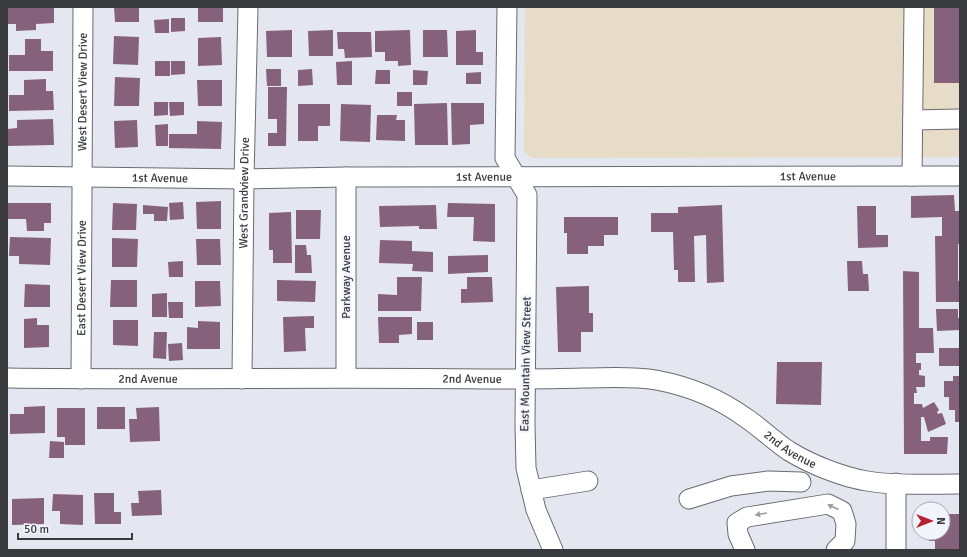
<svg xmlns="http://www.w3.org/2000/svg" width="967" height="557" viewBox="0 0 967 557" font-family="Signika,sans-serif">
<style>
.education{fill:#e7dcc7}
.building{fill:#86617c}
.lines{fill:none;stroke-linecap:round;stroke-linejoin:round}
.minor-casing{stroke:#696b73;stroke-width:21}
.minor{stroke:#fff;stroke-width:19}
.oneway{fill:#9c9c9e}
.labels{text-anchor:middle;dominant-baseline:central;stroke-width:4;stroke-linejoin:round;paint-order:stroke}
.street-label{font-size:12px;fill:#393a3e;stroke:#f1f4fc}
</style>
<rect width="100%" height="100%" fill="#e4e7ef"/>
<polygon class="education" points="525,7 960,7 960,157 532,158 524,151"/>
<g class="building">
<polygon points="7,7 54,7 54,23 36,24 36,30 16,31 16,24 7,24"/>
<polygon points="114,7 139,7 139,22 115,22"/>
<rect x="198" y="7" width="25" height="15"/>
<rect x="934" y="7" width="26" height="76"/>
<polygon points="171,18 185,18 185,31 171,32"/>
<polygon points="169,19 169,33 155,33 154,20"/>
<polygon points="292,30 292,57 267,57 266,31"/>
<polygon points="333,30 333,56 309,56 308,31"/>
<polygon points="410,30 411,65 398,66 398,61 385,61 385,52 375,52 375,31"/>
<polygon points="423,30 447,30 448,57 423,57"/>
<polygon points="476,30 476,52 483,52 483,65 456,65 456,31"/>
<polygon points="337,32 371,32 372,57 345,58 344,49 338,49"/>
<polygon points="114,36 139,37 138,65 113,64"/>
<polygon points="221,37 222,65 198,66 198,38"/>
<polygon points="25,39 41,39 41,51 53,51 53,71 9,71 9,55 25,55"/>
<rect x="155" y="61" width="15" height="15"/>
<polygon points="171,61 185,61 185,74 171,75"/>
<polygon points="352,61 352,85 337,85 336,62"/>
<polygon points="266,69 281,69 281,86 267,86"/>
<polygon points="312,69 313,85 298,86 298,70"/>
<polygon points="376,70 390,70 390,84 375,84"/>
<polygon points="413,70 428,71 427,85 413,85"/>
<polygon points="481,72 481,84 466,84 466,73"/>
<polygon points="115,77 140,78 139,106 114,106"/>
<polygon points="46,79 46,91 53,91 54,110 9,111 9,95 24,95 24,80"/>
<polygon points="197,80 222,80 222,106 198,106"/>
<polygon points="268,87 287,87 286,146 268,146 268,133 277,133 277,119 268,119"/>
<rect x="397" y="92" width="15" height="14"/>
<polygon points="154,102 168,102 168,115 154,116"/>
<polygon points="169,102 184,102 184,115 170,116"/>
<polygon points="447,103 448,145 415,145 414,104"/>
<polygon points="451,103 484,103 484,124 470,125 470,144 452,145"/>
<polygon points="298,104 330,104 330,126 318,126 318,141 298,141"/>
<polygon points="341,104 371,105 370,142 340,141"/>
<polygon points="377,115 397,115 396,120 405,120 405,141 376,140"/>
<polygon points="53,119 54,145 7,146 7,129 17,128 17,120"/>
<polygon points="137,120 138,147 115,148 114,121"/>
<polygon points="197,121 222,122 221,149 169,148 169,134 197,134"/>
<polygon points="168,124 168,146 156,146 155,125"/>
<polygon points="954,195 955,211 960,211 960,244 958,244 958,281 960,281 960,302 936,302 935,236 942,236 942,217 911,218 911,196"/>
<polygon points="221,201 221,229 197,229 196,202"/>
<polygon points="183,202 184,219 170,220 169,203"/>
<polygon points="7,203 51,203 51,223 44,223 44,231 27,231 26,219 7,219"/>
<polygon points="113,203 137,204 136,230 112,230"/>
<polygon points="448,203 495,204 495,242 473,241 474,217 447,217"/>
<polygon points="143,205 168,207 167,221 154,221 154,214 143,214"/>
<polygon points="436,205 437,229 419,229 419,226 380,227 379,206"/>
<polygon points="722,205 724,282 707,283 706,235 694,236 695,282 678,282 678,270 674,270 673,232 651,232 651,213 678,213 678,207"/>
<polygon points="857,206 876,206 876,235 888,235 888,247 858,248"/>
<polygon points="296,210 321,210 320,239 296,239"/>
<polygon points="291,212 292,263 273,263 273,250 269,250 269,213"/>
<polygon points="564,217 618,217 618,235 604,235 604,246 588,246 588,254 567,254 567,233 564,233"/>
<polygon points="10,237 51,238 50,265 19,264 19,256 9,256"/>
<polygon points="112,238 138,239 137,267 112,267"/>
<polygon points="196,239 220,239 221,265 197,265"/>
<polygon points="380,240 412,241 412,251 433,252 433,272 412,271 413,264 379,263"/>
<polygon points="295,245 306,245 307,255 311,255 312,273 295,273"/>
<polygon points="488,255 488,272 448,274 448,256"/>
<polygon points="183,261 183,277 169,277 168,262"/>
<polygon points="847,261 862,261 863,274 868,274 869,291 848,291"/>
<polygon points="903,271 919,272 919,328 933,328 934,353 916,353 916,363 921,363 921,370 919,370 919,375 925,376 925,387 916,387 917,393 914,393 914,404 922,404 923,408 934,402 939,410 937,412 938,414 942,413 946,424 928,432 924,417 921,417 921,441 930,441 930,437 948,437 947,454 904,454"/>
<polygon points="397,277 422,277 421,311 378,311 378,294 397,295"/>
<polygon points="467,277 492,277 493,302 461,303 461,289 467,289"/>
<polygon points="111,280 137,280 137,307 110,307"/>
<polygon points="277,280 316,281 315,302 277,301"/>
<polygon points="195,281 220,281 221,306 195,307"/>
<polygon points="25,284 50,285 50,307 24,307"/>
<polygon points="589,286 589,313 593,313 593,332 581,332 581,352 558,352 556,287"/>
<polygon points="167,293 167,317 152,317 152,294"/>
<polygon points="168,302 183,302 183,318 169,318"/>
<polygon points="936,309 958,309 958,318 960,318 960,330 937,331"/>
<polygon points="314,316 314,328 305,328 306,351 284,352 283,317"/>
<polygon points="378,317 412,317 412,334 399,335 399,343 379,343"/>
<polygon points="37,318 37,325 49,325 49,347 24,348 24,319"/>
<polygon points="113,320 138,320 138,346 113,345"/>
<polygon points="198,321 220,322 220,349 187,349 187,327 198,328"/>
<rect x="417" y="322" width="16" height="18"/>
<polygon points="154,332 167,332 166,359 153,358"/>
<polygon points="182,343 183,360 169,361 168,344"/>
<rect x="939" y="348" width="21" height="18"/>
<polygon points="777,362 822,362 821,405 776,404"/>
<polygon points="953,376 960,376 960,422 955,422 955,410 949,410 949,397 944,397 944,381 953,381"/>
<polygon points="45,406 45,433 10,434 10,414 24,414 24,407"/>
<rect x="97" y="407" width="28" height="22"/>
<polygon points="159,407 160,441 130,442 129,419 137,419 136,408"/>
<polygon points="57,408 85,408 85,445 65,445 65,437 57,437"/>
<polygon points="50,441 64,442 64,458 49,458"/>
<polygon points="161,490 162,515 132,516 131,503 139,503 138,491"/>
<polygon points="94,493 114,493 114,512 121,512 121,524 95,524"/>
<polygon points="53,494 83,495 83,525 60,524 60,511 52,511"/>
<polygon points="44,498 44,524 12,525 12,499"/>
<polygon points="943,514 960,514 960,550 935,550 935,541 929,541 930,533 943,533"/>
</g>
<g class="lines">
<defs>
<g id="minor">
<polyline points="507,7 505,158 527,195 525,425 526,468 536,510 553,550"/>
<polyline points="913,120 960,119"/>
<path id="s1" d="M7 176 244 179 346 177 960 176"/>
<polyline points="912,176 914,7"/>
<polyline points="346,177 346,377"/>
<path id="s2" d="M7 378C166 380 325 377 484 379 517 379 550 379 583 378 607 378 632 376 656 380 688 386 720 399 746 418 761 428 774 441 789 451 810 464 842 477 867 481 896 486 930 484 960 484"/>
<path id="s3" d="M81 379 83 7"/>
<path id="s4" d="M242 379 244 179 248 7"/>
<polyline points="531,490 588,481"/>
<polyline points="689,499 731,486 768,481 801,482"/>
<polyline points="745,550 738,534 737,523 747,517 828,504 842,511 846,524 845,541 836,550"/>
<polyline points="896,550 896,483"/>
</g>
</defs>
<use href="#minor" class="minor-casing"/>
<use href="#minor" class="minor"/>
</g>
<defs><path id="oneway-solid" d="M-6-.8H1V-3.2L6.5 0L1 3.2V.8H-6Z"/></defs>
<g class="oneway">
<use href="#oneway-solid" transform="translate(833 507) rotate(-155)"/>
<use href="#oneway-solid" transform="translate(761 514) rotate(170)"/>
</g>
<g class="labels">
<g class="street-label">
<text stroke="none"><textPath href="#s3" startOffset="287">West Desert View Drive</textPath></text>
<text stroke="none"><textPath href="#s1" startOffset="801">1st Avenue</textPath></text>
<text stroke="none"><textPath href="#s1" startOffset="153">1st Avenue</textPath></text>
<text stroke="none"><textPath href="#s1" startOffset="477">1st Avenue</textPath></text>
<text stroke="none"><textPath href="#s4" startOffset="186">West Grandview Drive</textPath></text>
<text transform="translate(346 277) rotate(-90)">Parkway Avenue</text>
<text stroke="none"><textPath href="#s3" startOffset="101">East Desert View Drive</textPath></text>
<text transform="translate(526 364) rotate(-89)">East Mountain View Street</text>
<text stroke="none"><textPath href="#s2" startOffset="141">2nd Avenue</textPath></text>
<text stroke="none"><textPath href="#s2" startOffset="465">2nd Avenue</textPath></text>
<text stroke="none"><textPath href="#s2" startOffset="802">2nd Avenue</textPath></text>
</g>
</g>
<rect width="967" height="557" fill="none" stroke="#393a3e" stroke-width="16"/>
<g transform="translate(931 521) rotate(90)"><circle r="19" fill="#f1f4fc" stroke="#a7aab0"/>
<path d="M0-3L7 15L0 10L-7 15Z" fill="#b52331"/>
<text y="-6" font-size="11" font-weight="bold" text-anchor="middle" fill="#393a3e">N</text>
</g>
<path d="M18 533v6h114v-6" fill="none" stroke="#393a3e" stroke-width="2"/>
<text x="24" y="533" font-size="12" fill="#393a3e" stroke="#f1f4fc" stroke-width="3" paint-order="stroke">50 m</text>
</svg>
